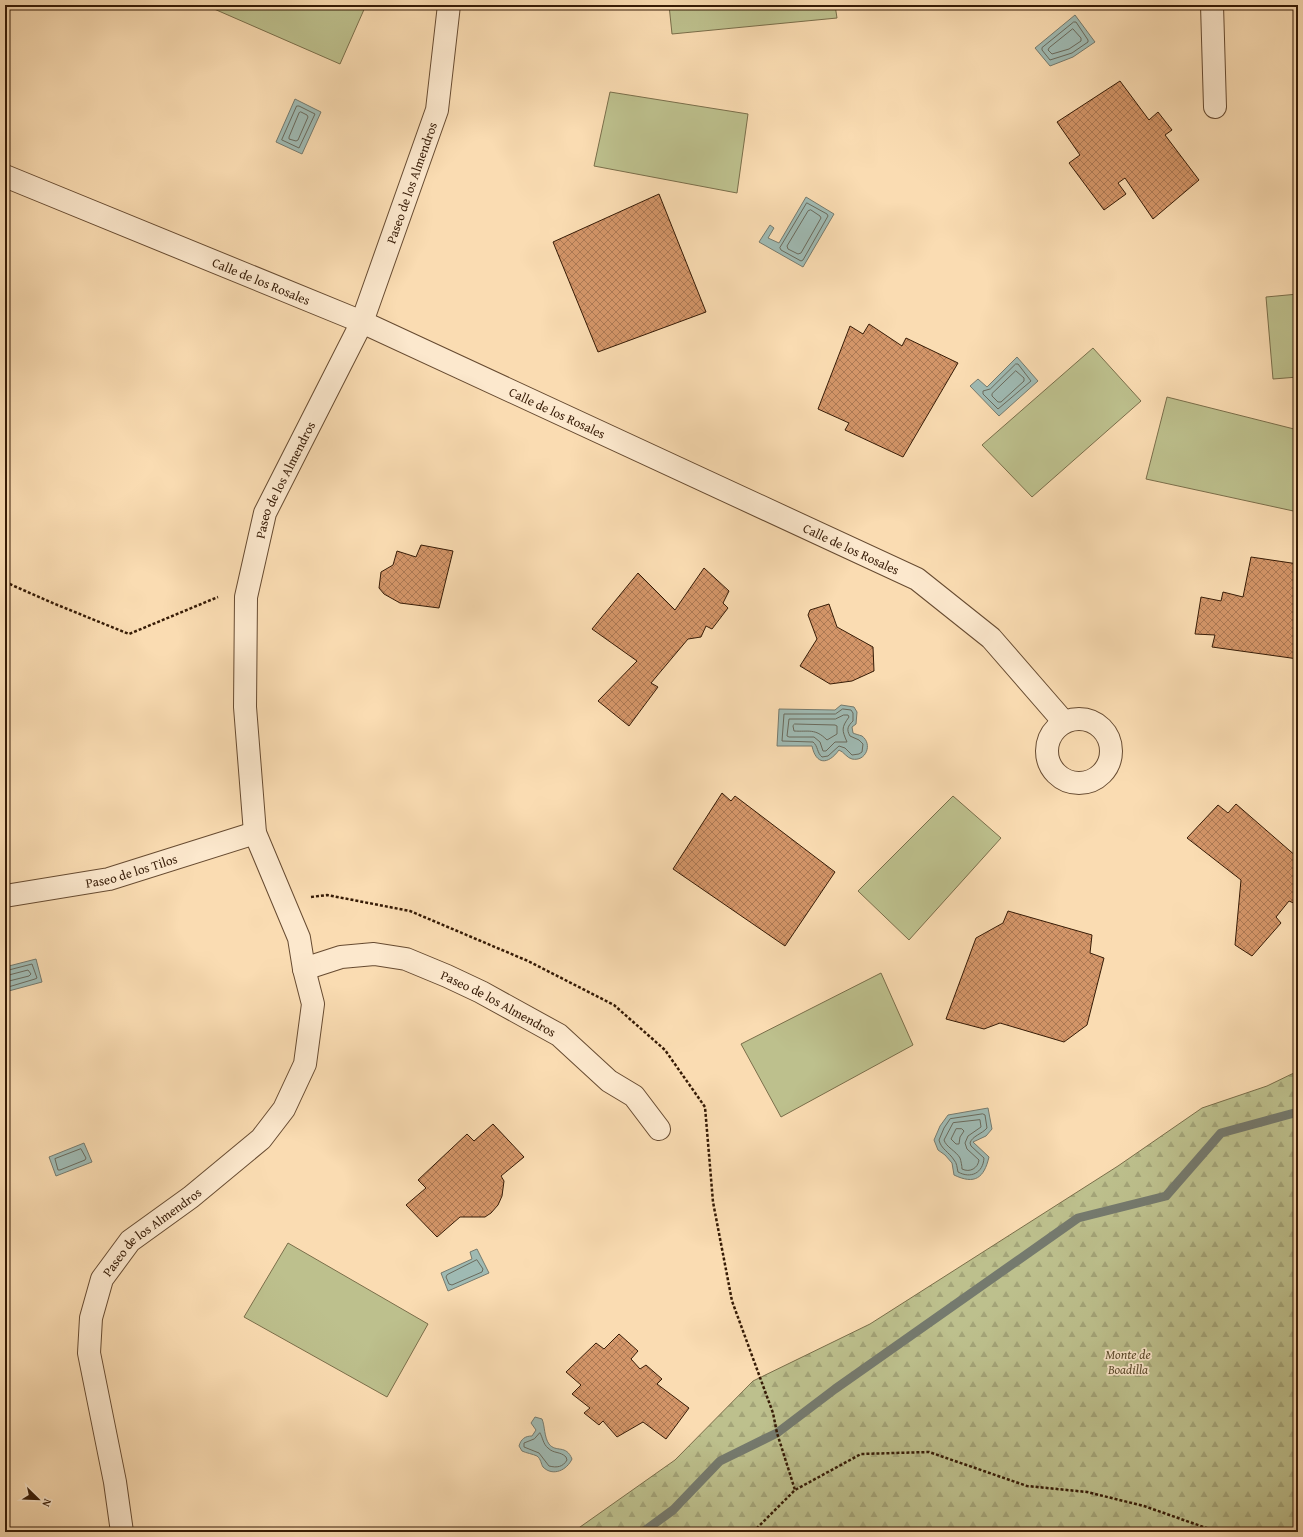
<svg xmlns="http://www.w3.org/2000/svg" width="1303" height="1537" viewBox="0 0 1303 1537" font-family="'Gentium Book Plus',serif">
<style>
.forest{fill:url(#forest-firs);stroke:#7a6e4a}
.pitch{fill:#bdc08d;stroke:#7a6e4a}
.water{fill:#9fbab3;stroke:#757a6e}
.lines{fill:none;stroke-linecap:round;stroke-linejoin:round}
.shore{stroke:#6a6a5c;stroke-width:1}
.stream{stroke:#757a6e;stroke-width:9}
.building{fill:url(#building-cross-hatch);stroke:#361b06}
.minor-casing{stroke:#674b31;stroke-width:24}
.path{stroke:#361b06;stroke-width:2.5;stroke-dasharray:3 2;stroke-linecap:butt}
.minor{stroke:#fce8cd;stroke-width:22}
.labels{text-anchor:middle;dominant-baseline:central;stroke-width:3.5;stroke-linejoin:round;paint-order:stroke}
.street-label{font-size:13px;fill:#361b06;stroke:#fce8cd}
.park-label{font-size:13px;font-style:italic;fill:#5e4d2e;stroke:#fce8cd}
</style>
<defs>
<pattern id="forest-firs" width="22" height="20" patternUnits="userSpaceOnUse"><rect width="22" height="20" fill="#bdc08d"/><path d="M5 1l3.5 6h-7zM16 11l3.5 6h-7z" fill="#a3a478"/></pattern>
<pattern id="building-cross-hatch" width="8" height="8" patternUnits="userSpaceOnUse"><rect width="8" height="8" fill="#d39568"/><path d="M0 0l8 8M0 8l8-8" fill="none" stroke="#ac7954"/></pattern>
</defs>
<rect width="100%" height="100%" fill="#fadcb2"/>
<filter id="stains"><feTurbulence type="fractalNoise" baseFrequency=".005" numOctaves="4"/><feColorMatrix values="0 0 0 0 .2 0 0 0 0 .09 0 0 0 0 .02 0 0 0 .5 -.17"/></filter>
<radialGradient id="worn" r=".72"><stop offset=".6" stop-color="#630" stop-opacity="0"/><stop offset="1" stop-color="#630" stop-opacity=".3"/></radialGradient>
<polygon class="forest" points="1298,1071 1298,1532 573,1532 675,1460 753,1381 870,1324 1118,1166 1202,1108 1267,1086"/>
<g class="pitch">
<polygon points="205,5 366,5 340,64"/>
<polygon points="669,5 835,5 837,18 672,34"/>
<polygon points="610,92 748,114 737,193 594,166"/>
<polygon points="1298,294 1298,377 1273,379 1266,297"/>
<polygon points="1093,348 1141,401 1032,497 982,445"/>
<polygon points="1167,397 1298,430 1298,512 1146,479"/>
<polygon points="953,796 1001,838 909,940 858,891"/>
<polygon points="881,973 913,1045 781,1117 741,1044"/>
<polygon points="288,1243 428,1324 387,1397 244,1317"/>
</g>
<g class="water">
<polygon points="1075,15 1095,42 1073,57 1050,66 1035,48"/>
<polygon points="295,99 321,112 302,154 276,142"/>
<polygon points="806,197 834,214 803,267 759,242 770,225 774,228 768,238 779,243"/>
<polygon points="1017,357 1038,381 999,416 970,386 978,379 987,387"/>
<path d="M841 705 854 707 857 712 856 724 852 727 853 733C855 734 859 735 862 736 873 744 866 762 852 759 847 758 844 752 839 750 828 765 816 765 812 746H777L779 709 835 710Z"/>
<polygon points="36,959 42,982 5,992 5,967"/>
<path d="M988 1108 992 1129 986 1136 973 1142 989 1157C984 1178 975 1185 954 1175L952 1163 945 1155 938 1150 934 1140 940 1126 948 1115Z"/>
<polygon points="84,1143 92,1162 56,1176 49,1157"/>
<polygon points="477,1249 489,1273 448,1291 441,1273 472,1259 470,1252"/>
<path d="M535 1417 542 1419C545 1426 544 1437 549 1444 556 1453 566 1444 572 1459 567 1470 553 1477 543 1467 541 1464 541 1459 537 1456 533 1454 526 1453 522 1451L519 1446C521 1439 525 1436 532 1436L536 1430 531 1423Z"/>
</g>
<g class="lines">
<g class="shore">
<polygon points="1074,22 1076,22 1088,40 1088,42 1072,53 1050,60 1042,50 1042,48"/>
<polygon points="1073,29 1081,38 1081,41 1069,49 1052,54 1048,50 1049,48"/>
<polygon points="297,106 299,106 315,114 299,148 282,140"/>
<polygon points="301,112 307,115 308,117 298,140 296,141 289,139 289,137 299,113"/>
<polygon points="807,203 827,214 828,216 803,260 801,261 781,250 780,248"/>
<polygon points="811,210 820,216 821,218 801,253 798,254 788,249 787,246 808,211"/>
<polygon points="1016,364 1018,364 1031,381 998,409 983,394 983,391 990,389"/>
<polygon points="1016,371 1024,378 1024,381 1001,402 998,402 992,396 992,394"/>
<path d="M843 709 851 710 853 713V721C848 726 846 729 850 736L859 740 863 744 862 752 859 754 852 755 845 748 839 746 828 756 822 757C817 753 818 746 813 742L782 741 784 714H835Z"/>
<path d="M844 715H848L849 717C841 728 842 730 847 742H835L826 751H823L820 742 814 737H789L787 736 789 719H835Z"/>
<path d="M795 724 835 725 837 726V734L827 740C815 728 809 732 794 731L793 726Z"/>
<polyline points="5,971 32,964 37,978 35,979 5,988"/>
<polyline points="5,976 28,970 31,974 29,976 5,982"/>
<path d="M983 1114 985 1115 987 1128C982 1134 972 1136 970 1143L971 1146 984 1158C983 1173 971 1179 958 1172 957 1168 957 1163 954 1160 949 1152 941 1149 939 1140L944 1128 950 1119Z"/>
<path d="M980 1120 981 1127 968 1136 965 1143 967 1149 979 1160C978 1168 970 1173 962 1169 962 1166 961 1161 960 1158 956 1151 946 1147 944 1140L953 1123Z"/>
<polygon points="962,1129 964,1131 960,1137 959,1144 956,1144 951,1139 956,1129"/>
<polygon points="81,1149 86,1158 85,1160 60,1170 58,1170 55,1159"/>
<polygon points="477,1260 483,1269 482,1272 452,1285 449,1284 446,1277 447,1275"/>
<path d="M540 1433C543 1438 543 1444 548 1448 554 1454 560 1451 566 1457L567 1460C563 1467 557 1468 549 1466L539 1453 524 1447V1443L534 1439Z"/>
</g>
<polyline class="stream" points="643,1532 673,1510 720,1461 777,1433 835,1389 1078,1218 1166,1196 1221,1133 1298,1112"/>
</g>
<g class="building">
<polygon points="1120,81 1149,120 1158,112 1172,130 1165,135 1199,180 1153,219 1125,178 1118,183 1126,194 1104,210 1069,163 1080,155 1057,122"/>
<polygon points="659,194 706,312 598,352 553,242"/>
<polygon points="869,324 902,346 906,338 958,363 903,457 845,430 849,423 818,409 850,326 863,334"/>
<polygon points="421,545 453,551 439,608 400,603 384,594 379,588 381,572 393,565 397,551 416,557"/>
<polygon points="1251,557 1298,564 1298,659 1212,647 1215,635 1195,634 1201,597 1221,601 1223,592 1243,597"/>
<polygon points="704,568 729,591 723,603 728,608 712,629 706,626 701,637 688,639 651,683 658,687 629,726 598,701 637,661 592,629 638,573 675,610"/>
<polygon points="829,604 837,627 873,647 874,671 852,681 830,684 800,666 817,639 808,615 810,610"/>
<polygon points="722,793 731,801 735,796 835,872 785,946 673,869"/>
<polygon points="1236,804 1297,857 1298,856 1298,905 1289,901 1276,917 1281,923 1252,956 1235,945 1241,880 1187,838 1218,805 1228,813"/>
<polygon points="1008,911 1092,935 1090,953 1104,958 1087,1025 1064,1042 1000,1023 984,1029 946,1019 976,938 1003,923"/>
<polygon points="493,1124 524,1157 501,1176 504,1181 502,1196 498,1205 491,1213 485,1217 460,1217 437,1237 406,1205 426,1188 418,1180 467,1134 474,1141"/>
<polygon points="619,1334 638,1351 631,1359 640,1369 646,1365 662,1379 657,1384 689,1408 666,1439 643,1422 617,1437 603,1421 599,1425 584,1413 590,1408 572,1394 581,1385 566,1372 596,1343 604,1349"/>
</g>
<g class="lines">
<defs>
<g id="minor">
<polyline points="1212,5 1215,107"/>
<path id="s1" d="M5 176 362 322 917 579 991 638 1064 722"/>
<circle cx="1079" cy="751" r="32"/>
<path id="s2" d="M5 896 109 879 255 833"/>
<path id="s3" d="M304 969 341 957 374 954 406 959 447 976 481 992 559 1035 609 1081 634 1096 659 1129"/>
<path id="s4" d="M122 1532 115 1482 89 1353 91 1318 102 1279 130 1241 191 1197 261 1139 284 1109 305 1064 313 1004 304 969 299 938 255 833 245 707 246 597 265 513 362 322 437 110 449 5"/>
</g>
</defs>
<use href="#minor" class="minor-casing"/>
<g class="path">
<polyline points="5,582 55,604 129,634 218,597"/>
<polyline points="311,897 327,895 410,911 528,961 614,1005 665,1050 705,1107 713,1202 732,1301 773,1413 777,1433 795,1490"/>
<polyline points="753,1532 795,1490 861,1454 929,1452 1027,1486 1087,1492 1144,1506 1212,1530 1213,1532"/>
</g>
<use href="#minor" class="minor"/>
</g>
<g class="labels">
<g class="street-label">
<text stroke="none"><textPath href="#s4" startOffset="1485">Paseo de los Almendros</textPath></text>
<text stroke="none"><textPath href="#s1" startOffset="277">Calle de los Rosales</textPath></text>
<text stroke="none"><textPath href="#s1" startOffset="601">Calle de los Rosales</textPath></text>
<text stroke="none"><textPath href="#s4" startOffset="1161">Paseo de los Almendros</textPath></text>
<text stroke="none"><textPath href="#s1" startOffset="925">Calle de los Rosales</textPath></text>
<text stroke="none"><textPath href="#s2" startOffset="129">Paseo de los Tilos</textPath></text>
<text stroke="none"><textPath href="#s3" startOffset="207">Paseo de los Almendros</textPath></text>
<text stroke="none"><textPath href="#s4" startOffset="327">Paseo de los Almendros</textPath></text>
</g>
<g class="park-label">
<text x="1128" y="1354">Monte de<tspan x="1128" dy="15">Boadilla</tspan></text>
</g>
</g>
<rect width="1303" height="1537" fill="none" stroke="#fadcb2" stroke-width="20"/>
<rect x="6" y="6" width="1291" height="1525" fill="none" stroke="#361b06" stroke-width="2"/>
<rect x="10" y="10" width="1283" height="1517" fill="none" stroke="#361b06"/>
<g transform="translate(38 1499) rotate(113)" stroke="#fce8cd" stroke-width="3" paint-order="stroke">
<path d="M0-3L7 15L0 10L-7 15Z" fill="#361b06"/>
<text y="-6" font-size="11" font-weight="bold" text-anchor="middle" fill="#361b06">N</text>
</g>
<rect width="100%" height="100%" filter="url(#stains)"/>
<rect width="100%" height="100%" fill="url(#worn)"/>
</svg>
